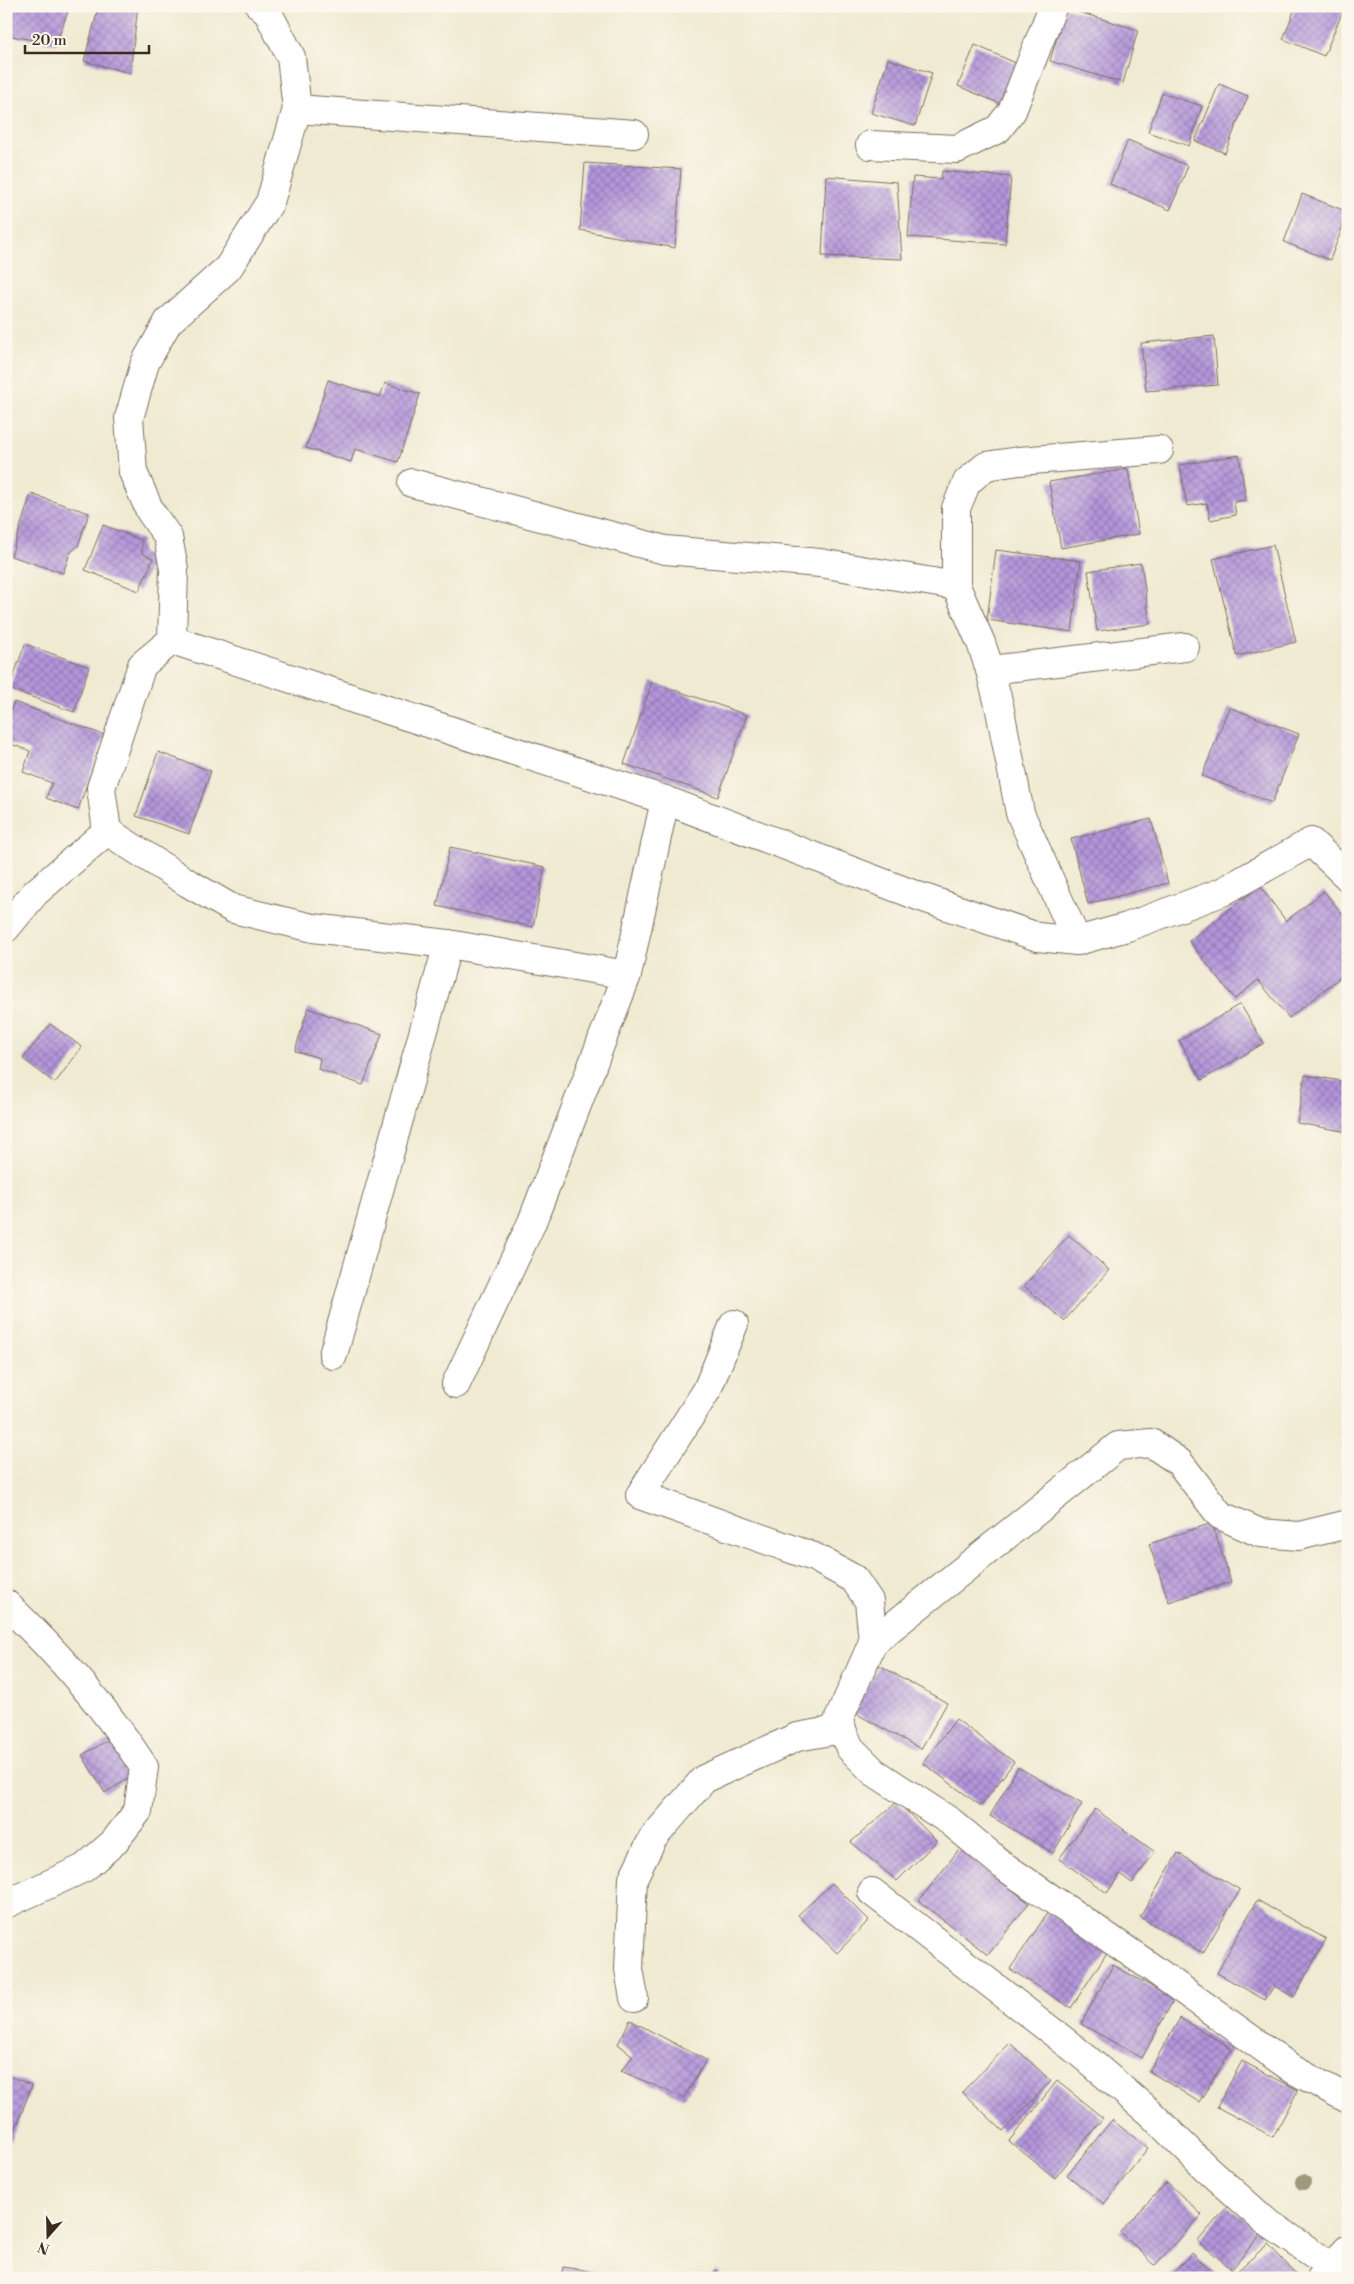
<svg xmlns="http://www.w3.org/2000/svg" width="1354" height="2284" viewBox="0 0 1354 2284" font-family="'Libre Bodoni',serif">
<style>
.building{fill:url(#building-cross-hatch)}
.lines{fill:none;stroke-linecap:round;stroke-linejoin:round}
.street-casing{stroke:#7a6d5d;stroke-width:30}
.street{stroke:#fff;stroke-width:28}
.tree{fill:#9e987b}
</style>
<defs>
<pattern id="building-cross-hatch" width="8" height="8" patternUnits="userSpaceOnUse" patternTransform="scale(1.25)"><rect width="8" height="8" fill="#b395db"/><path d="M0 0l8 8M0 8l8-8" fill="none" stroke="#937ab1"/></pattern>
</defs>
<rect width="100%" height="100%" fill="#fbf7ec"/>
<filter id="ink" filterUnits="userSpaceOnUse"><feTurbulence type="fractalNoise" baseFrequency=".02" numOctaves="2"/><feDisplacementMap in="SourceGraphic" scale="10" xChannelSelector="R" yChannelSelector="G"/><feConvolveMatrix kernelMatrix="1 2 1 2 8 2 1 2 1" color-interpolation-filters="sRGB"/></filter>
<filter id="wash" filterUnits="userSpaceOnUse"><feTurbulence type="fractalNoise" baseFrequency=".0096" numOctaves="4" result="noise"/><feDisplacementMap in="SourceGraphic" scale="20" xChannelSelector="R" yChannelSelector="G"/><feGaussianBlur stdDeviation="1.12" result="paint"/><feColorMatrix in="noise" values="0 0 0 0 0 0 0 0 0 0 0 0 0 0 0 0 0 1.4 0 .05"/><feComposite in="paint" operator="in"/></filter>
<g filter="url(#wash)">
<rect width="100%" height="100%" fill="#f0ead2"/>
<g id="blocks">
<g class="building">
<polygon points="11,6 70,6 56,44 6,35 6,19"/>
<polygon points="99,6 138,6 130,73 84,61"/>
<polygon points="1296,6 1345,6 1324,56 1283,39"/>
<polygon points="1066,8 1138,30 1123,83 1050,61"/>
<polygon points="975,45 1018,64 1001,104 958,86"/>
<polygon points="888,59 932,73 915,126 871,113"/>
<polygon points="1219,84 1248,96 1225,153 1195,141"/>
<polygon points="1162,93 1202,106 1189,146 1148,132"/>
<polygon points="1128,140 1188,166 1170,210 1110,184"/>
<polygon points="585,163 681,169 675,248 580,230"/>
<polygon points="942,171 1011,177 1005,244 908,237 913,177 941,179"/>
<polygon points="826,176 897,182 902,259 822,256"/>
<polygon points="1302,194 1348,212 1330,260 1284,242"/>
<polygon points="1214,336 1218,385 1146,391 1141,343"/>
<polygon points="328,380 380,397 385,383 420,394 398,462 355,449 351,462 306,448"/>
<polygon points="1239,455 1246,500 1234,502 1236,515 1210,520 1207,503 1187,506 1180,465"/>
<polygon points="1128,469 1139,534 1061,548 1049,482"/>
<polygon points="31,494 89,513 78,546 70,553 63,573 11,556"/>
<polygon points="103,525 142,540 142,553 153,559 139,591 85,570"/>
<polygon points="1273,545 1296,642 1237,656 1213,559"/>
<polygon points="996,550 1081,561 1072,632 987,620"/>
<polygon points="1141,563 1150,624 1097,631 1088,571"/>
<polygon points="25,644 89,667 74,712 9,689"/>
<polygon points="652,682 747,715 718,797 624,764"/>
<polygon points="14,702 104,735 78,810 46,798 52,783 23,772 30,751 6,742 6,723"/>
<polygon points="1229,707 1299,734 1272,803 1202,776"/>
<polygon points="158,752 211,771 189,834 136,816"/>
<polygon points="1151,819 1168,883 1088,904 1071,839"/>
<polygon points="450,847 545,867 533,927 437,906"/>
<polygon points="1260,886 1286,921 1324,891 1348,921 1348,971 1289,1018 1258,980 1235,999 1189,941"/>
<polygon points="1240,1004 1264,1043 1202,1080 1179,1041"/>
<polygon points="308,1008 382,1034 363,1085 318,1069 320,1058 295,1051"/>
<polygon points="50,1024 82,1047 55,1083 23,1059"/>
<polygon points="1305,1075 1348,1082 1348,1132 1297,1123"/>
<polygon points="1069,1235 1109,1270 1064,1321 1024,1286"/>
<polygon points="1212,1523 1231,1582 1169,1602 1149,1544"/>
<polygon points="879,1665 947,1703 921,1749 853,1712"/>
<polygon points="956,1719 1014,1762 981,1806 923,1763"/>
<polygon points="112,1738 134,1775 105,1793 82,1755"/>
<polygon points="1018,1767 1082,1804 1053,1853 990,1816"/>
<polygon points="897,1802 937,1841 897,1881 851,1842"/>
<polygon points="1095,1809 1155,1852 1132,1883 1120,1874 1107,1893 1059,1859"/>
<polygon points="960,1848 1029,1903 988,1955 919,1901"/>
<polygon points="1178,1853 1240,1890 1203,1953 1140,1917"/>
<polygon points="832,1883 869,1920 837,1953 798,1915"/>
<polygon points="1257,1900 1326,1939 1294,1997 1274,1986 1265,2000 1217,1973"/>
<polygon points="1048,1912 1108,1951 1071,2008 1010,1969"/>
<polygon points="1113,1965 1174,1999 1142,2058 1081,2024"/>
<polygon points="1180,2018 1232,2049 1199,2102 1149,2071"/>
<polygon points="630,2020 706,2060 684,2098 621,2071 633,2056 618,2044"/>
<polygon points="1010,2043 1051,2081 1003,2131 962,2092"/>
<polygon points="1242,2061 1298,2090 1273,2137 1217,2107"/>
<polygon points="6,2075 32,2085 11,2141 6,2139"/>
<polygon points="1057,2081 1103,2118 1055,2178 1009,2141"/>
<polygon points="1112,2120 1148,2148 1104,2204 1067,2175"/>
<polygon points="1167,2182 1202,2215 1155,2265 1120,2232"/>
<polygon points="1228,2206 1261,2234 1232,2269 1198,2241"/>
<polygon points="1268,2244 1296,2274 1293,2278 1241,2278 1236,2272"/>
<polygon points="1192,2253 1220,2278 1169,2278"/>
<polygon points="563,2267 606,2274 605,2278 561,2278"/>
<polygon points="716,2270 723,2278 708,2278"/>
</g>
</g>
</g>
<g filter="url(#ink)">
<use href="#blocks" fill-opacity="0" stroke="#7a6d5d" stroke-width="1"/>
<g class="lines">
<defs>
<g id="street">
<polyline points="260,6 268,13 291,57 297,109 270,202 228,268 168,322 145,363 129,418 133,472 150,511 168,537 174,569 172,640 142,665 101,788 107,831 188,883 233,909 313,928 448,944 627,975"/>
<polyline points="297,109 634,134"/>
<polyline points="870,145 957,149 998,129 1012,111 1053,6"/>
<polyline points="412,483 665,550 820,563 956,586"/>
<polyline points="172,640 665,800 918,896 1038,937 1077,941 1127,927 1222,892 1311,842 1348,877"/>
<polyline points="990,670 1185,647"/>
<polyline points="6,928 35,893 107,831"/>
<polyline points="1077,941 1020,813 999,705 990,670 981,643 956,586 956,508 967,482 986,466 1019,461 1159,450"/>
<polyline points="734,1324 707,1390 640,1495 814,1557 854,1579 869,1601 873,1642 838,1721 850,1748 874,1772 951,1822 1005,1867 1141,1960 1294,2070 1348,2099"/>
<polyline points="333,1355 448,944"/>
<polyline points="456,1384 532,1222 627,975 665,800"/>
<path d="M6 1604C58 1653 105 1707 144 1767L138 1811 113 1843 84 1868 6 1904"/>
<polyline points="873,1642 1118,1446 1151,1443 1179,1462 1220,1515 1260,1533 1299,1536 1348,1524"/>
<polyline points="872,1892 1081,2054 1149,2112 1206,2168 1264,2220 1331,2266"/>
<polyline points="634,1998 629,1969 633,1878 653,1838 704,1779 797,1737 842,1729"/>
<polyline points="1320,2278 1348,2249"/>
</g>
</defs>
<use href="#street" class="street-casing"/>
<use href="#street" class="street"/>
</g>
<circle class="tree" cx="1303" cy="2182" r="8"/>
</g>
<rect width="1354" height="2284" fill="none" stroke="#fbf7ec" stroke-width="25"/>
<g transform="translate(48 2236) rotate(200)" stroke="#fbf7ec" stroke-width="4" paint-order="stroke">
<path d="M0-4L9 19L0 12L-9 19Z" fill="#3b2a1e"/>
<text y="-8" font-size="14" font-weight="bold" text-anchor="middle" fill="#3b2a1e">N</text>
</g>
<path d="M25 45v8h124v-8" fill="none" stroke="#3b2a1e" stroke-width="2.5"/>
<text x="32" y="45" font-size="15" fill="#3b2a1e" stroke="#fbf7ec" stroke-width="4" paint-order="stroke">20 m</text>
</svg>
